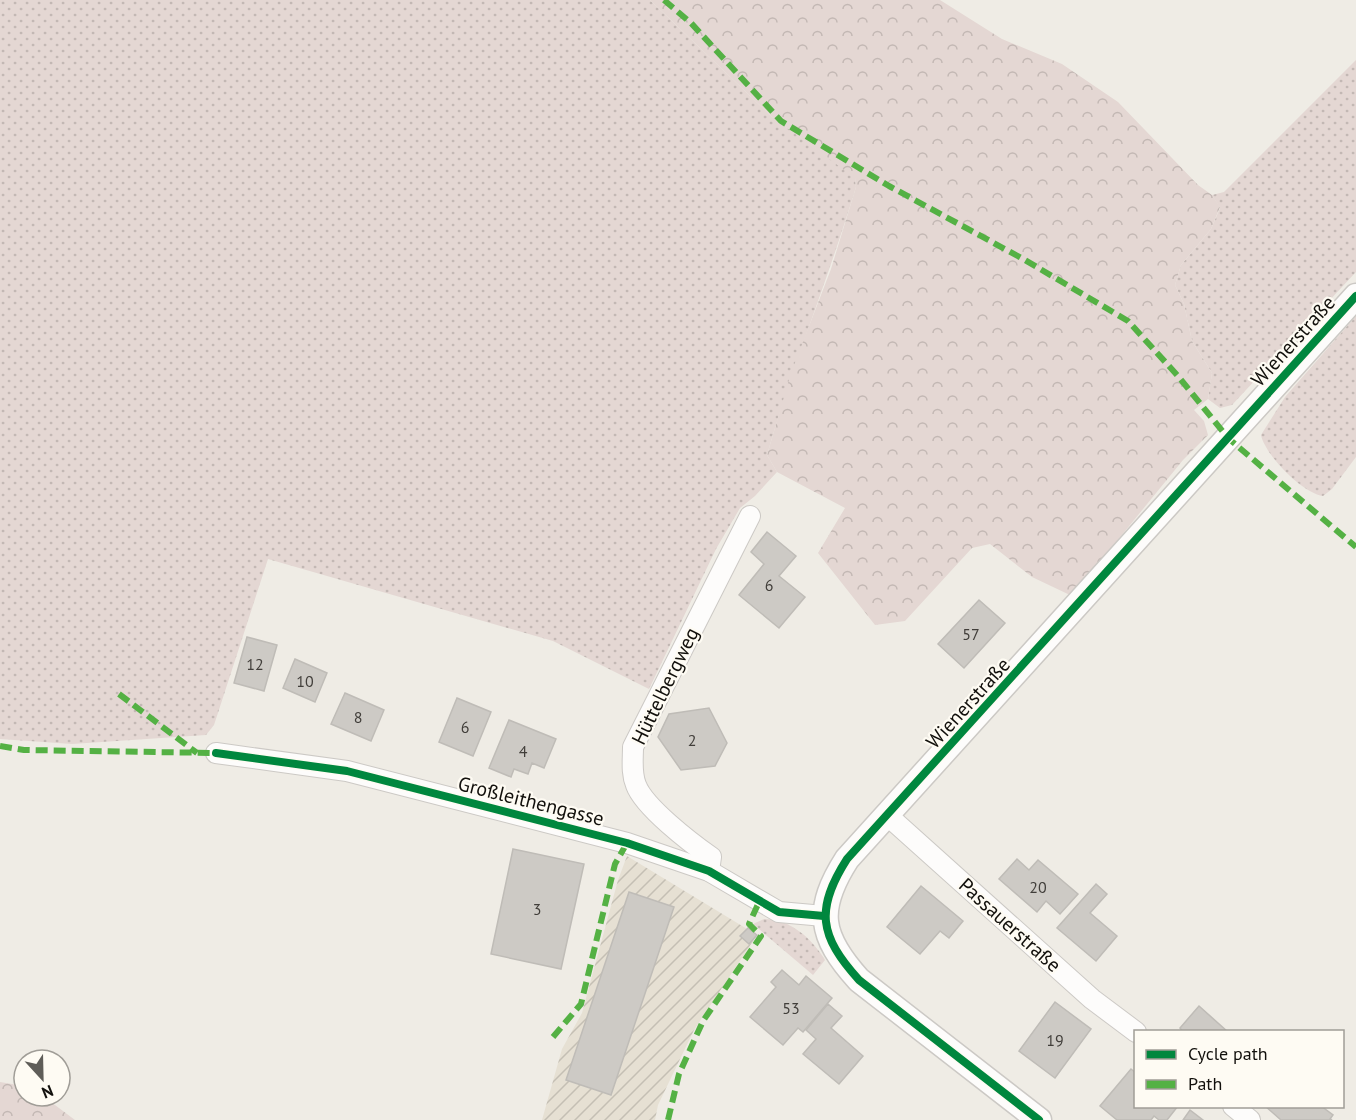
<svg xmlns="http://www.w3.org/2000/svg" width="1356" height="1120" viewBox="0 0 1356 1120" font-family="'PT Sans',sans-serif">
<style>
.industrial{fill:url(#industrial-furrows)}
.grass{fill:url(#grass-dots)}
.forest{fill:url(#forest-crowns)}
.building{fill:#cdcac5;stroke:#bfbcb7;stroke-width:1.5}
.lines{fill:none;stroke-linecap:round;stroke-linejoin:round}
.minor-casing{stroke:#ccc9c5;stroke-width:22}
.tertiary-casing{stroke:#ccc9c5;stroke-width:27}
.minor{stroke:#fdfcfb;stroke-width:20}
.tertiary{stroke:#fdfcfb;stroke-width:24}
.quiet{stroke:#54b144;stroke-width:6;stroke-dasharray:12 6;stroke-linecap:butt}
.cycleway-casing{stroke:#fefbf3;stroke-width:11}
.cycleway{stroke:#00873e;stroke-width:8}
.labels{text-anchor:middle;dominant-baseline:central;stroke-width:4.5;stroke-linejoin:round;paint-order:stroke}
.number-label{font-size:16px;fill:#413e3a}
.street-label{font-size:20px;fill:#12100c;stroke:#fefbf3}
</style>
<defs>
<pattern id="industrial-furrows" width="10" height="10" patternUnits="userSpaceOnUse" patternTransform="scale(1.5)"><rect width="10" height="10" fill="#e6e0d3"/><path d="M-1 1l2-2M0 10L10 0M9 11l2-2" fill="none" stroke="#c4bfb4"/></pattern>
<pattern id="grass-dots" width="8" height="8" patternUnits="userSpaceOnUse" patternTransform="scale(1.5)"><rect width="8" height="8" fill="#e4d7d3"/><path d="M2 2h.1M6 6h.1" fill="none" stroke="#c3b8b4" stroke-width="1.8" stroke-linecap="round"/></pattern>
<pattern id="forest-crowns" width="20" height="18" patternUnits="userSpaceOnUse" patternTransform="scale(1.5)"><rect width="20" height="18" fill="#e4d7d3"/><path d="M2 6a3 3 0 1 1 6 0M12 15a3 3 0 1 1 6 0" fill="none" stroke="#c3b8b4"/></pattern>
</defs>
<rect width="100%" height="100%" fill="#efece5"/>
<polygon class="industrial" points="627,856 757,935 694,1030 658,1105 655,1120 542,1120 562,1049 582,1013 618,880"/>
<g class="grass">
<path d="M0 0H650L771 116 855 177 856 187C829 277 793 364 767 455L777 472 755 496 740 508 716 549 649 689 553 641 268 559 214 725 206 735 72 744 0 739Z"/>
<polygon points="1356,60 1356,272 1232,405 1220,408 1208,399 1212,373 1192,341 1184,304 1175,285 1181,265 1211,229 1220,208 1212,195 1224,192"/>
<path d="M1356 316V457L1332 489 1323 496C1303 494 1265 455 1261 435L1285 397Z"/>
<path d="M764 919C791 919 812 939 825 960L813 975 753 924Z"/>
</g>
<g class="forest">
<polygon points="650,0 940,0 1002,39 1062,64 1118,102 1198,185 1212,195 1220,207 1211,229 1181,265 1175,285 1184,304 1192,341 1212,373 1208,399 1194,410 1204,421 1208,435 1183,460 1072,596 1032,577 990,544 972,548 905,621 875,625 818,553 845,508 777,472 767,455 791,373 831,269 856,187 855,178 771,116"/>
<polygon points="0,1082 24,1086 24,1096 43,1096 75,1120 0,1120"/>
</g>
<g class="building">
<polygon points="767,532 796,556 779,576 805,597 779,628 739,595 764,564 751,552"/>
<polygon points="979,600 1005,623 964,668 938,644"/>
<polygon points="247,637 277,645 264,691 234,683"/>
<polygon points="295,659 327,673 315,702 283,688"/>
<polygon points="345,693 384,710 371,741 331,724"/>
<polygon points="457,698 491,712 473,756 439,742"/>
<polygon points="709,708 727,743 715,766 681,770 658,737 669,714"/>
<polygon points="509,720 556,739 544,768 532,763 528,774 514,769 511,777 489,768"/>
<polygon points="513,849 584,864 561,969 491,954"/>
<polygon points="1017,859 1029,870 1038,860 1078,894 1060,914 1046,901 1037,912 999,879"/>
<polygon points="1096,884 1107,894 1090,913 1117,936 1096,961 1057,928"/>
<polygon points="921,886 963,921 949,938 940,931 920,954 887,927"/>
<polygon points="629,892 674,907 611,1095 566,1080"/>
<polygon points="748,928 757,935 749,944 740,936"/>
<polygon points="782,970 799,985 806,976 832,998 803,1032 798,1028 783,1045 750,1017 776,987 771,982"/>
<polygon points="1055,1002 1091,1029 1055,1078 1019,1051"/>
<polygon points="828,1004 842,1016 831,1028 863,1056 839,1084 803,1054 816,1039 806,1030"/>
<polygon points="1199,1006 1228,1032 1183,1032 1180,1028"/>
<polygon points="1131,1069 1136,1073 1136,1106 1178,1106 1167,1120 1159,1120 1154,1116 1151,1120 1117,1120 1100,1106"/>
<polygon points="1265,1106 1321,1106 1333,1115 1330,1119 1332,1120 1281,1120"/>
<polygon points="1190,1110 1203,1120 1183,1120"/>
</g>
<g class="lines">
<defs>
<g id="minor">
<polyline points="216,753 347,771 627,843 709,871 779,912 824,916"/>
<polyline points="887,815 1092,999 1136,1032"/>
<path d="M709 871 711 857C691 843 644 807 636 785 631 773 633 760 633 747L750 516"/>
<polyline points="1233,1106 1250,1120"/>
</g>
<path id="tertiary" d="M1039 1120 859 980C819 936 815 909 847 859L1356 296"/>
</defs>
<use href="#minor" class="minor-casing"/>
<use href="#tertiary" class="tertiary-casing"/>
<use href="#minor" class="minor"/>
<use href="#tertiary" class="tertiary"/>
<g class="quiet">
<polyline points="664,0 691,23 781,121 889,186 1025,260 1128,321 1178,376 1228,438 1356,547"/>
<polyline points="119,694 197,753"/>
<polyline points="0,746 24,750 216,753"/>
<polyline points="553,1037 581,1004 615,864 627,843"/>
<polyline points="668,1120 679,1074 703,1021 761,936 749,924 759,902"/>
</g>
<defs>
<g id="cycleway">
<polyline points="216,753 347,771 627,843 709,871 779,912 824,916"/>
<path d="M1039 1120 859 980C819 936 815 909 847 859L1356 296"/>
</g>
</defs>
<use href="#cycleway" class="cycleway-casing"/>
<use href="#cycleway" class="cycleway"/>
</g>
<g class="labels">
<g class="number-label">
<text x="769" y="585">6</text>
<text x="971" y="634">57</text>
<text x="255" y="664">12</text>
<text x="305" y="681">10</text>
<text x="358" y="717">8</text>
<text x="465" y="727">6</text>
<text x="692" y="740">2</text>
<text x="523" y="751">4</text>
<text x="1038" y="887">20</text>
<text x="537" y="909">3</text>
<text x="791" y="1008">53</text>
<text x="1055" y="1040">19</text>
</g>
<g class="street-label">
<text transform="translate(1293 341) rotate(-48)">Wienerstraße</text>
<text transform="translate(665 686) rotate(-64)">Hüttelbergweg</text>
<text transform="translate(968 703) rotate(-48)">Wienerstraße</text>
<text transform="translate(531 801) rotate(14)">Großleithengasse</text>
<text transform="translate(1010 925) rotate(42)">Passauerstraße</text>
</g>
</g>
<rect x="1134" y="1030" width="210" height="78" fill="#fefbf3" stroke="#a09d97" stroke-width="1.5"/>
<rect x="1146" y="1050" width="30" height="9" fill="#00873e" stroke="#a09d97" stroke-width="1.5"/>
<text x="1188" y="1060" font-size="18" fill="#12100c">Cycle path</text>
<rect x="1146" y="1080" width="30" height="9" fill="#54b144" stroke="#a09d97" stroke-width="1.5"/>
<text x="1188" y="1090" font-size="18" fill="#12100c">Path</text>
<g transform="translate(42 1078) rotate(158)"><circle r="28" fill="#fefbf3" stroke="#a09d97" stroke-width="1.5"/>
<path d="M0-4.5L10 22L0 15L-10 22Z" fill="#5f5d58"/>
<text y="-9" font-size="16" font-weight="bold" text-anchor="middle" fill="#12100c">N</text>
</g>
</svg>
